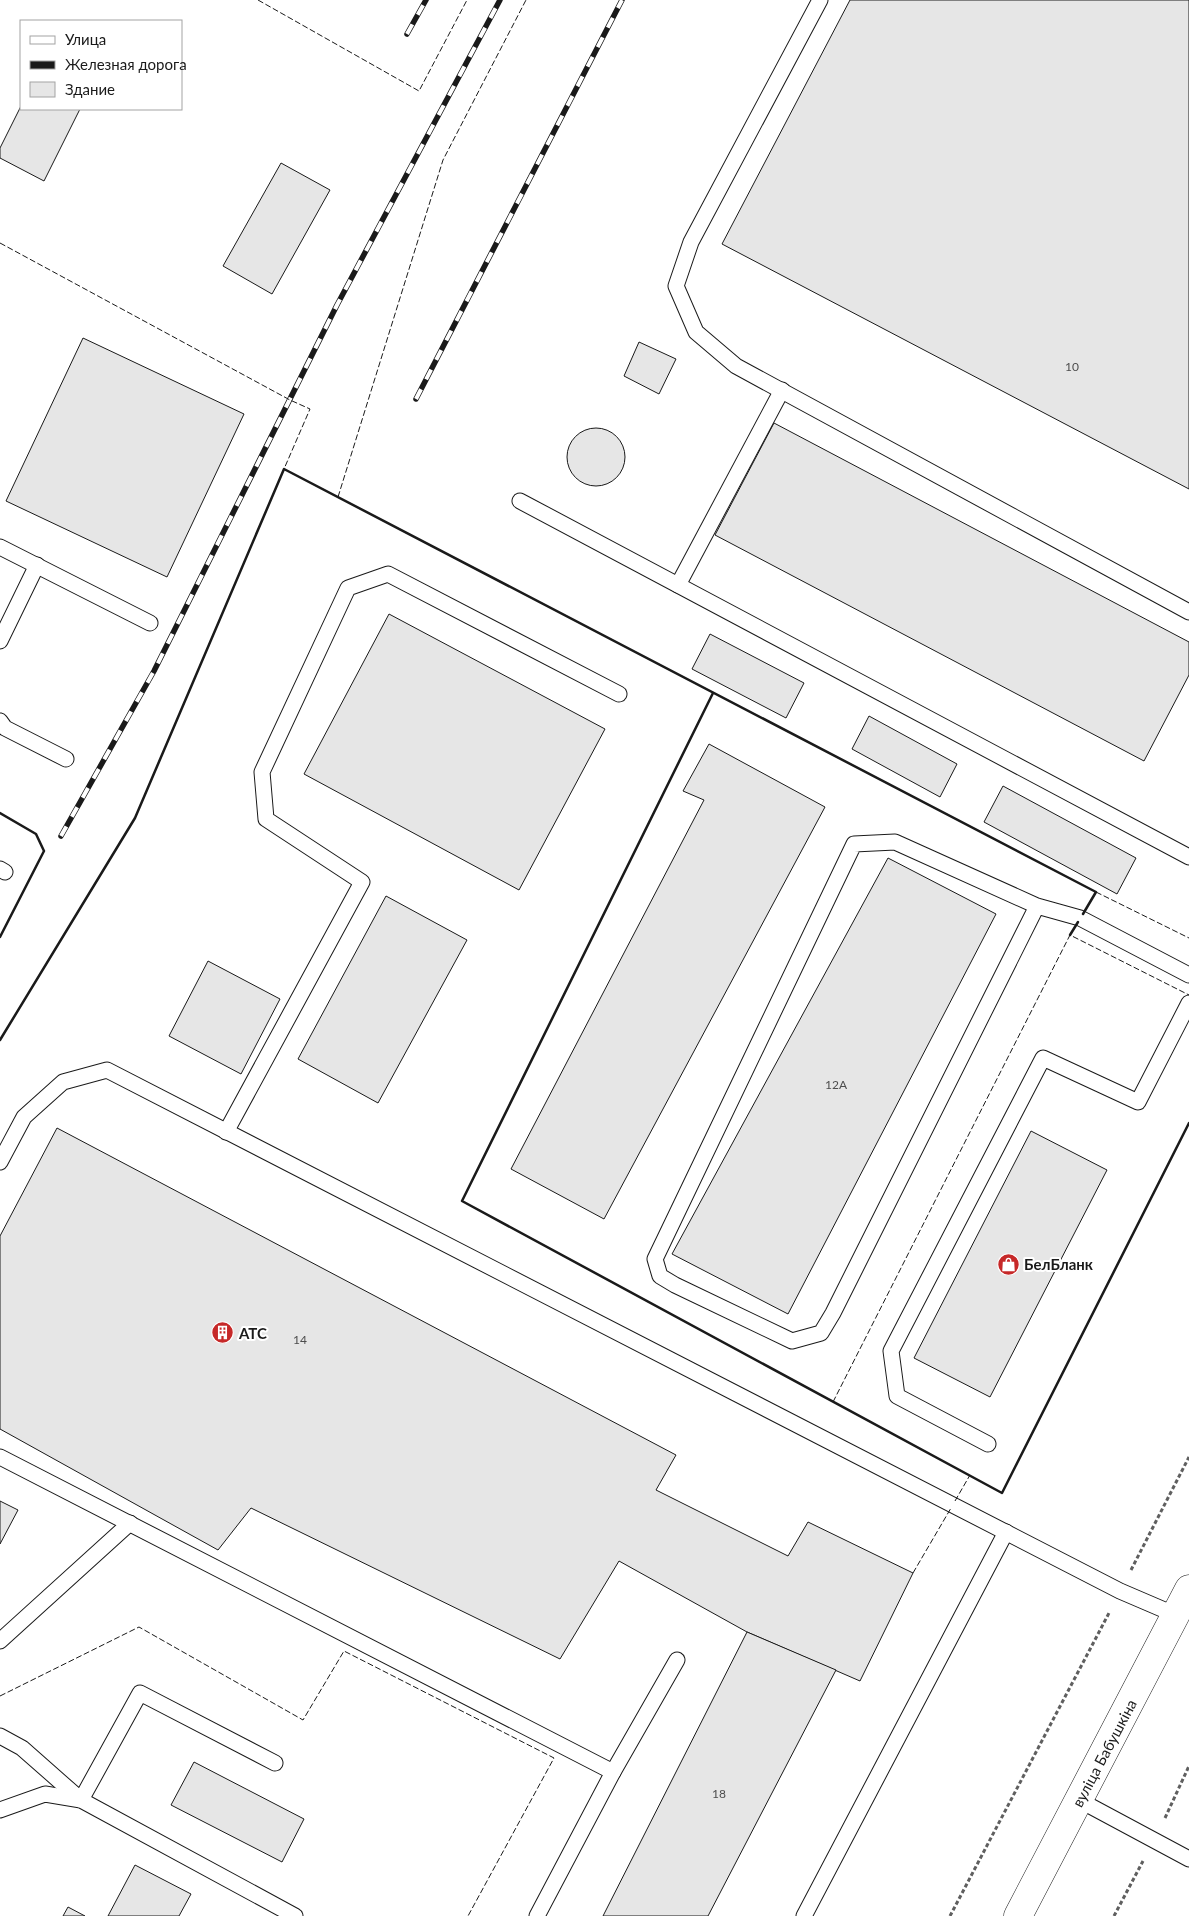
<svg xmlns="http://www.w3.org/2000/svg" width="1189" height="1916" viewBox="0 0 1189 1916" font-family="Lato,sans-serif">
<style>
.building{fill:#e6e6e6;stroke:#1a1a1a}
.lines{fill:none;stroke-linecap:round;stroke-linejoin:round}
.service-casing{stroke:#1a1a1a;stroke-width:17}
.tertiary-casing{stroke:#1a1a1a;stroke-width:29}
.path{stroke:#5f5f5f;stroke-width:3;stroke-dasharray:4 2.5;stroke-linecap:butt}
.service{stroke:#fff;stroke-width:15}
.tertiary{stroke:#fff;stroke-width:28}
.rail-casing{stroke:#1a1a1a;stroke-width:5.5}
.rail{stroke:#fff;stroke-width:4;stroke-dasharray:11;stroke-linecap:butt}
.fence{stroke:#1a1a1a;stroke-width:1;stroke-dasharray:6 2.5;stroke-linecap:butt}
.wall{stroke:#1a1a1a;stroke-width:2.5}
.labels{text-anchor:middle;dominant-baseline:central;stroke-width:4;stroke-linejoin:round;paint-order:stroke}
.number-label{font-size:12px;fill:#4d4d4d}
.poi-label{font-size:15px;font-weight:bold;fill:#1a1a1a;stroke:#fff;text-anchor:start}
.street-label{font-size:15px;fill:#1a1a1a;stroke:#fff}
</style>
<rect width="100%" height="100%" fill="#fff"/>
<g class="building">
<polygon points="850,0 1189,0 1189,489 722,244"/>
<polygon points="21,106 21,109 80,109 44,181 0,158 0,148"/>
<polygon points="281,163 330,190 272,294 223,266"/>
<polygon points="83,338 244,414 167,577 6,501"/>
<polygon points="639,342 676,359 659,394 624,376"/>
<polygon points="774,423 1189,642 1189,675 1144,761 715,535"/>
<circle cx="596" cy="457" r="29"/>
<polygon points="389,614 605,729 519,890 304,774"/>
<polygon points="710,634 804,683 786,718 692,669"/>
<polygon points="869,716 957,764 940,797 852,749"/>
<polygon points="709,744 825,807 604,1219 511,1169 704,800 683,791"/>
<polygon points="1003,786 1136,858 1117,894 984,822"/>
<polygon points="888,858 996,914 788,1314 672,1254"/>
<polygon points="386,896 467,940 378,1103 298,1059"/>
<polygon points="208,961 280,999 241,1074 169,1036"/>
<polygon points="57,1128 676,1455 656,1490 788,1556 808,1522 913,1573 860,1681 747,1632 619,1561 560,1659 251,1508 218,1550 0,1429 0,1236"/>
<polygon points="1031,1131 1107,1170 990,1397 914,1358"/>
<polygon points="0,1501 18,1510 0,1544"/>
<polygon points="747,1632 836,1670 708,1916 603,1916"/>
<polygon points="194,1762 304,1819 282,1862 171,1805"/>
<polygon points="135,1865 191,1894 179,1916 108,1916"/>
<polygon points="68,1907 85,1916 63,1916"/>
</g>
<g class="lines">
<defs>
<g id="service">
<polyline points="820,0 691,242 676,286 696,332 736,366 1189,612"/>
<polyline points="520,501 1189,857"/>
<polyline points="0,547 150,623"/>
<polyline points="678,585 782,390"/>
<polyline points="0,641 37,565"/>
<polyline points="0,721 5,728 66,759"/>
<polyline points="0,869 5,872"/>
<polyline points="1037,906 833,1313 821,1333 792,1341 675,1285 660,1276 655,1259 854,844 895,842 1037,906 1080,918 1189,975"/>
<polyline points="226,1132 362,882 266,819 262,772 348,588 388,574 619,694"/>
<polyline points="0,1162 24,1117 63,1082 107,1070 1120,1591 1176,1615"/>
<polyline points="988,1444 897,1396 891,1351 1043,1058 1138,1102 1189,1003"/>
<polyline points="0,1457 613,1772 537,1916"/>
<polyline points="0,1641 130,1523"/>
<polyline points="0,1736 22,1748 81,1800 140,1693 275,1763"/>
<polyline points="613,1772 677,1660"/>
<polyline points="1079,1800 1189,1859"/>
<polyline points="0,1810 45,1794 81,1800 295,1916"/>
<polyline points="804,1916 1006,1532"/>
</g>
<polyline id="tertiary" points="1018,1916 1189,1589"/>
</defs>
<use href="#service" class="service-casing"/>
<use href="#tertiary" class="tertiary-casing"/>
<g class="path">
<polyline points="1131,1570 1189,1457"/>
<polyline points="1165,1818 1189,1766"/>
<polyline points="950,1916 1109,1613"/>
<polyline points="1114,1916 1143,1861"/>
</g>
<use href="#service" class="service"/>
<use href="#tertiary" class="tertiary"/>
<defs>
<g id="rail">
<polyline points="407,34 426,0"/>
<polyline points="416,399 622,0"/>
<polyline points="61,836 154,671 337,305 500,0"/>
</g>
</defs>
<use href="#rail" class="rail-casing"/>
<use href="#rail" class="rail"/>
<g class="fence">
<polyline points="258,0 419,91 467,0"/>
<polyline points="0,243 290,400 310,409 284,469"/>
<polyline points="338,497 443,160 526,0"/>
<polyline points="1096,892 1189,938"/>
<polyline points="833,1402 1070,935 1189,995"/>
<polyline points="955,1501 970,1475"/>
<polyline points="913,1573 951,1508"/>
<polyline points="0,1696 139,1627 303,1720 344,1651 554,1758 468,1916"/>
</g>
<g class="wall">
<polyline points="713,693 462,1201 1002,1493 1189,1123"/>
<polyline points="0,813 36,834 44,851 0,937"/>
<polyline points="1070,935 1078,922"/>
<polyline points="0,1040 135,818 284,469 1096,892 1083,914"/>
</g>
</g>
<defs>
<symbol id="shop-disc" viewBox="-11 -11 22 22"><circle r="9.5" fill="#c62828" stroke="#fff"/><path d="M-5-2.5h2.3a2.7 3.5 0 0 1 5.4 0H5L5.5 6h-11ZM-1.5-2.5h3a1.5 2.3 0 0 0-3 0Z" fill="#fff"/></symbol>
<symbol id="building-disc" viewBox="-11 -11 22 22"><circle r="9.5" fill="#c62828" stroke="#fff"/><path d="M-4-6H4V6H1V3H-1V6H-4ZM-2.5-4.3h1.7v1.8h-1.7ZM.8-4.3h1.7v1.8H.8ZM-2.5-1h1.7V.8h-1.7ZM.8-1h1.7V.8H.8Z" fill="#fff"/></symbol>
</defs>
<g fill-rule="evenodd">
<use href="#shop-disc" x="996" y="1252" width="25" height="25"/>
<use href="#building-disc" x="210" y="1320" width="25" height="25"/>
</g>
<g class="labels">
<g class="number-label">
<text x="1072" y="366">10</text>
<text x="836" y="1084">12А</text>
<text x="300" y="1339">14</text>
<text x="719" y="1793">18</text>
</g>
<g class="poi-label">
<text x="1024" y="1264">БелБланк</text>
<text x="239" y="1333">АТС</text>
</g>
<g class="street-label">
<text transform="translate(1104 1753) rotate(-62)">вуліца Бабушкіна</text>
</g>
</g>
<rect x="20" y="20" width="162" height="90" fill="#ffffff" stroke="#a3a3a3"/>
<rect x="30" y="36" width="25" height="8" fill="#ffffff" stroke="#a3a3a3"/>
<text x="65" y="45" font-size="15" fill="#1a1a1a">Улица</text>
<rect x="30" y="61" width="25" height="8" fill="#1a1a1a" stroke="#a3a3a3"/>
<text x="65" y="70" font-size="15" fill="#1a1a1a">Железная дорога</text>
<rect x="30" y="82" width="25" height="15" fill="#e6e6e6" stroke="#a3a3a3"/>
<text x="65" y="95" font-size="15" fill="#1a1a1a">Здание</text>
</svg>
